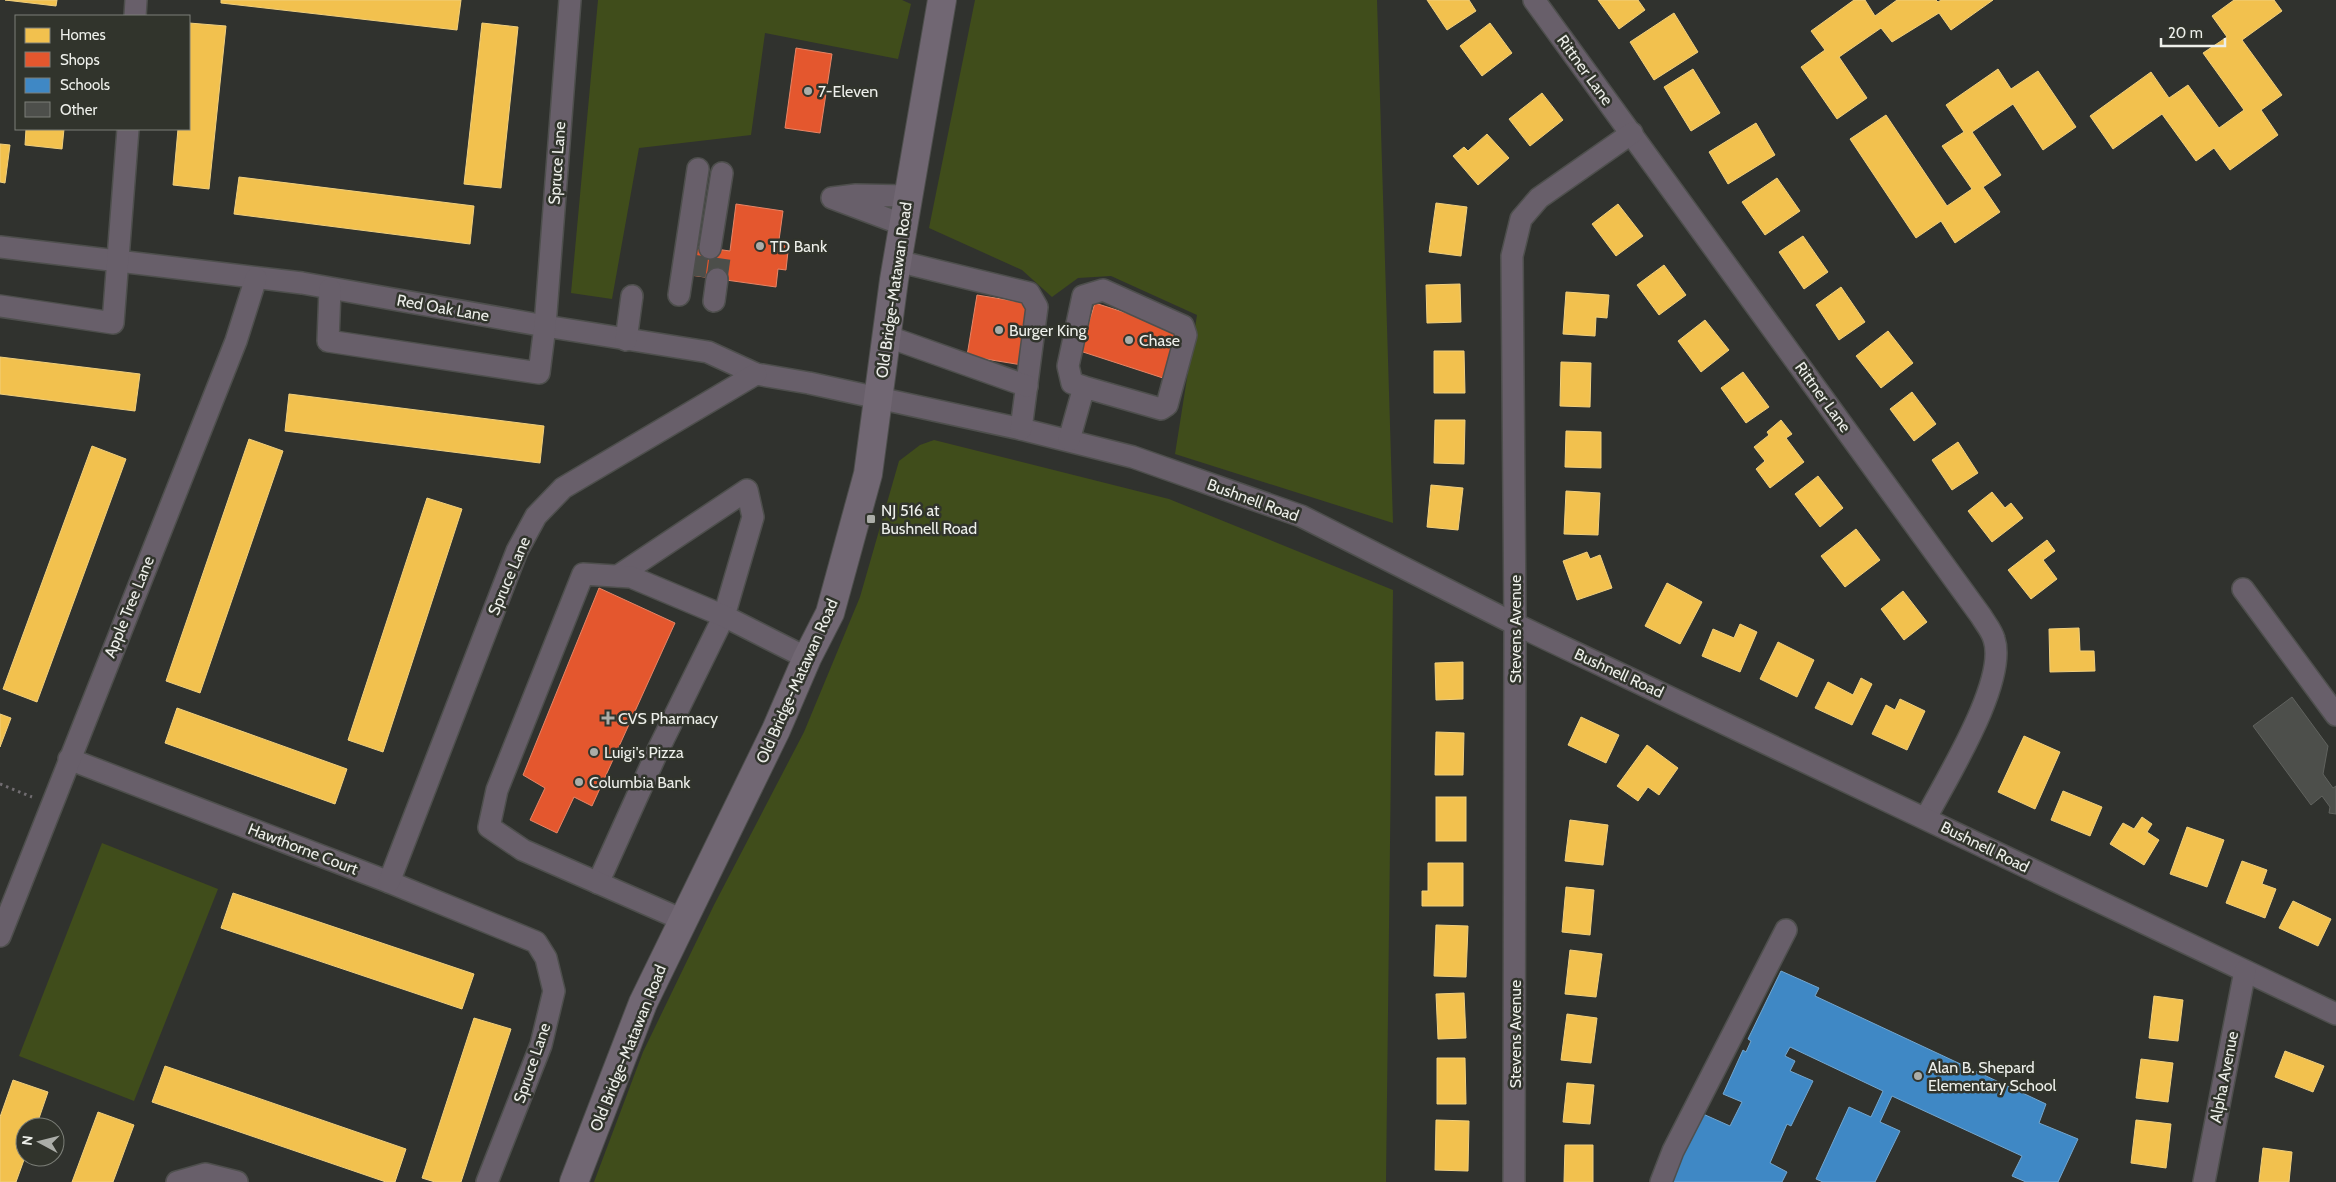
<svg xmlns="http://www.w3.org/2000/svg" width="2336" height="1182" viewBox="0 0 2336 1182" font-family="Cabin,sans-serif">
<style>
.green{fill:#404d1b}
.homes{fill:#f2c14e;stroke:#f0cf7d}
.shops{fill:#e4572e;stroke:#e78566}
.schools{fill:#3f88c5;stroke:#73a7d0}
.building{fill:#4d4f4b;stroke:#60625e}
.lines{fill:none;stroke-linecap:round;stroke-linejoin:round}
.minor-tunnel{stroke:#4c4e4a;stroke-width:21;stroke-dasharray:21 11;stroke-linecap:butt}
.minor-casing{stroke:#4e4f4d;stroke-width:24}
.major-casing{stroke:#4e4f4d;stroke-width:30}
.path{stroke:#716d71;stroke-width:3;stroke-dasharray:2.5 4;stroke-linecap:butt}
.minor{stroke:#685f6a;stroke-width:21}
.major{stroke:#716773;stroke-width:28}
.poi-dot{fill:#abada8;stroke:#31342c;stroke-width:2}
.labels{text-anchor:middle;dominant-baseline:central;stroke-width:5;stroke-linejoin:round;paint-order:stroke}
.street-label{font-size:16px;fill:#edefea;stroke:#31342c}
.poi-label{font-size:16px;fill:#edefea;stroke:#31342c;text-anchor:start}
</style>
<rect width="100%" height="100%" fill="#30322e"/>
<g class="green">
<polygon points="598,0 902,0 911,4 898,59 765,33 751,135 639,148 612,299 571,293"/>
<polygon points="975,0 1377,0 1393,523 1175,454 1197,315 1111,276 1078,278 1052,297 1022,270 929,228"/>
<polygon points="934,440 1169,499 1393,590 1386,1182 594,1182 643,1052 714,905 804,732 860,597 899,461 920,445"/>
<polygon points="102,843 218,889 134,1101 19,1056"/>
</g>
<g class="homes">
<polygon points="5,0 57,0 56,6"/>
<polygon points="221,0 461,0 457,30 221,3"/>
<polygon points="1427,0 1469,0 1476,11 1447,30"/>
<polygon points="1598,0 1638,0 1645,10 1619,29"/>
<polygon points="1854,0 1865,0 1875,16 1897,0 1936,0 1938,2 1941,0 1993,0 1951,30 1939,13 1892,42 1881,28 1839,57 1867,98 1837,119 1801,67 1825,50 1811,31"/>
<polygon points="2234,0 2274,0 2282,11 2242,40 2282,95 2261,110 2278,135 2230,170 2214,148 2196,161 2162,114 2113,149 2090,116 2151,72 2169,98 2188,85 2219,128 2244,110 2203,53 2227,37 2212,16"/>
<polygon points="1674,13 1698,52 1654,80 1630,42"/>
<polygon points="189,23 226,26 209,189 173,185 178,129 189,129"/>
<polygon points="482,23 518,27 501,188 464,184"/>
<polygon points="1490,23 1512,53 1482,76 1460,46"/>
<polygon points="1693,69 1720,113 1691,131 1664,87"/>
<polygon points="1998,69 2011,89 2038,71 2076,127 2043,150 2013,104 1972,132 2001,175 1983,187 2000,212 1955,243 1941,221 1916,238 1850,139 1886,115 1947,206 1972,189 1942,146 1964,132 1946,105"/>
<polygon points="1542,93 1563,120 1530,146 1509,119"/>
<polygon points="1756,123 1775,155 1728,184 1709,152"/>
<polygon points="26,129 64,129 62,149 25,145"/>
<polygon points="1487,134 1509,158 1478,185 1453,156 1464,147 1468,151"/>
<polygon points="0,144 10,145 5,183 0,182"/>
<polygon points="239,177 474,206 470,244 234,214"/>
<polygon points="1777,178 1800,211 1765,235 1742,202"/>
<polygon points="1436,203 1467,207 1461,256 1429,252"/>
<polygon points="1618,204 1643,236 1616,256 1592,224"/>
<polygon points="1803,236 1828,272 1804,289 1779,252"/>
<polygon points="1664,265 1686,295 1659,315 1637,285"/>
<polygon points="1460,284 1461,322 1427,323 1426,285"/>
<polygon points="1841,287 1865,322 1839,340 1816,305"/>
<polygon points="1566,292 1609,295 1607,318 1596,317 1595,336 1563,334"/>
<polygon points="1705,320 1729,350 1701,372 1678,341"/>
<polygon points="1888,331 1913,363 1881,388 1856,356"/>
<polygon points="1434,351 1464,351 1465,393 1434,393"/>
<polygon points="0,357 140,374 135,411 0,394"/>
<polygon points="1561,362 1591,363 1590,407 1560,406"/>
<polygon points="1743,372 1769,407 1746,423 1721,388"/>
<polygon points="1912,392 1936,424 1914,441 1890,409"/>
<polygon points="289,394 544,426 540,463 285,431"/>
<polygon points="1435,420 1465,420 1464,464 1434,463"/>
<polygon points="1781,420 1792,434 1786,438 1804,462 1770,488 1756,469 1765,461 1754,447 1769,435 1767,432"/>
<polygon points="1566,431 1601,432 1601,468 1565,467"/>
<polygon points="249,439 283,451 200,693 166,681"/>
<polygon points="1958,442 1978,473 1952,490 1932,460"/>
<polygon points="92,446 126,459 37,702 3,689"/>
<polygon points="1818,476 1843,508 1820,527 1795,494"/>
<polygon points="1431,485 1463,488 1458,530 1427,527"/>
<polygon points="1566,491 1600,493 1598,535 1564,534"/>
<polygon points="1992,492 2005,508 2011,503 2023,518 1992,542 1968,511"/>
<polygon points="427,498 462,509 383,752 348,740"/>
<polygon points="1856,529 1880,560 1845,587 1821,556"/>
<polygon points="2047,540 2055,551 2043,560 2057,579 2031,599 2008,570"/>
<polygon points="1587,552 1590,559 1600,555 1612,588 1577,600 1563,561"/>
<polygon points="1667,583 1702,602 1680,644 1645,626"/>
<polygon points="1903,591 1927,622 1904,640 1881,609"/>
<polygon points="1740,624 1757,632 1740,672 1702,656 1713,629 1734,638"/>
<polygon points="2079,628 2080,651 2094,651 2095,671 2050,672 2049,629"/>
<polygon points="1778,642 1814,660 1797,697 1760,679"/>
<polygon points="1463,662 1463,699 1436,700 1435,663"/>
<polygon points="1861,678 1872,684 1852,725 1815,708 1828,682 1853,695"/>
<polygon points="1900,699 1925,711 1907,750 1872,734 1886,705 1895,710"/>
<polygon points="177,708 347,769 335,804 165,743"/>
<polygon points="0,714 11,718 0,747"/>
<polygon points="1581,717 1619,735 1606,763 1568,745"/>
<polygon points="1436,732 1464,733 1463,775 1435,775"/>
<polygon points="2024,736 2060,752 2035,809 1998,792"/>
<polygon points="1647,745 1678,768 1659,795 1648,787 1638,801 1617,786"/>
<polygon points="2063,791 2102,807 2090,836 2051,820"/>
<rect x="1436" y="797" width="30" height="44"/>
<polygon points="2142,817 2152,824 2147,832 2159,840 2144,865 2110,844 2123,823 2134,829"/>
<polygon points="1570,820 1608,825 1603,865 1565,861"/>
<polygon points="2187,827 2224,840 2207,887 2170,874"/>
<polygon points="2242,861 2267,870 2262,884 2276,889 2265,918 2226,903"/>
<polygon points="1428,863 1463,863 1463,906 1422,906 1422,891 1428,891"/>
<polygon points="1566,887 1594,890 1590,935 1562,932"/>
<polygon points="233,893 474,974 462,1009 221,928"/>
<polygon points="2293,901 2331,919 2318,946 2279,928"/>
<polygon points="1436,925 1468,926 1466,977 1434,976"/>
<polygon points="1570,950 1602,954 1596,997 1565,994"/>
<polygon points="1464,993 1466,1038 1438,1039 1436,994"/>
<polygon points="2154,996 2183,1000 2178,1041 2149,1038"/>
<polygon points="1567,1014 1597,1018 1591,1063 1561,1060"/>
<polygon points="474,1018 511,1029 461,1182 435,1182 422,1178"/>
<polygon points="2285,1051 2324,1066 2313,1092 2275,1077"/>
<polygon points="1437,1058 1465,1058 1466,1104 1437,1104"/>
<polygon points="2141,1059 2173,1063 2168,1102 2136,1098"/>
<polygon points="165,1066 406,1149 395,1182 386,1182 152,1102"/>
<polygon points="13,1080 48,1092 36,1127 25,1127 25,1157 16,1182 0,1182 0,1117"/>
<polygon points="1567,1083 1594,1085 1590,1124 1563,1122"/>
<polygon points="98,1112 134,1125 113,1182 72,1182"/>
<polygon points="1436,1120 1469,1121 1468,1171 1435,1170"/>
<polygon points="2136,1120 2171,1124 2166,1168 2131,1163"/>
<polygon points="1565,1145 1593,1145 1593,1182 1564,1182"/>
<polygon points="2263,1148 2292,1152 2289,1182 2259,1182"/>
</g>
<g class="shops">
<polygon points="796,48 832,54 820,133 785,128"/>
<polygon points="736,204 783,211 779,240 789,242 786,270 778,269 776,287 683,274 687,245 730,251"/>
<polygon points="977,295 1032,304 1022,365 967,356"/>
<polygon points="1095,303 1179,330 1163,378 1080,351"/>
<polygon points="599,588 675,623 592,806 574,797 557,833 530,820 545,788 523,775"/>
</g>
<polygon class="schools" points="1781,971 1819,988 1815,996 2046,1104 2039,1123 2078,1139 2058,1182 2026,1182 2012,1176 2022,1156 1892,1096 1880,1122 1900,1131 1875,1182 1823,1182 1816,1179 1849,1107 1871,1117 1883,1091 1790,1047 1785,1056 1795,1061 1790,1071 1813,1081 1791,1126 1787,1124 1770,1163 1787,1172 1782,1182 1669,1182 1703,1114 1730,1126 1742,1102 1723,1094 1743,1050 1746,1052 1751,1041 1748,1039"/>
<polygon class="building" points="2292,697 2328,746 2323,774 2333,788 2336,786 2336,814 2329,813 2330,807 2322,796 2311,805 2253,726"/>
<g class="lines">
<g class="minor-tunnel">
<polyline points="695,276 699,247"/>
<polyline points="717,279 721,250"/>
</g>
<defs>
<g id="minor">
<path d="M1534 0 1981 616C1985 623 1992 631 1994 639 2008 681 1946 779 1926 818"/>
<polyline points="135,16 136,0"/>
<polyline points="904,225 832,198 856,195 908,196"/>
<polyline points="0,247 302,283 545,326 708,352 756,374 809,383 1021,429 1133,457 1301,516 1515,624 2336,1014"/>
<polyline points="710,248 722,173"/>
<polyline points="897,261 1029,293 1037,307 1021,429"/>
<polyline points="330,289 328,341 539,373 545,326 570,0"/>
<polyline points="679,295 698,169"/>
<polyline points="714,301 717,279"/>
<polyline points="0,306 113,323 128,129"/>
<polyline points="886,336 1027,386"/>
<polyline points="626,340 632,296"/>
<polyline points="1069,440 1084,387 1161,409 1167,405 1186,335 1183,326 1103,290 1083,296 1068,366 1072,383 1084,387"/>
<polyline points="2243,589 2336,715"/>
<polyline points="69,759 389,882 536,942 546,958 554,991 541,1045 487,1182"/>
<polyline points="389,882 517,551 536,516 563,488 756,374"/>
<polyline points="598,883 659,748 724,616 753,517 747,490 618,576"/>
<polyline points="683,920 523,850 489,827 497,790 583,574 631,577 724,616 807,658"/>
<polyline points="0,936 236,341 256,278"/>
<polyline points="177,1182 205,1174 237,1182"/>
<polyline points="1514,1182 1515,624 1512,256 1521,219 1539,198 1632,133"/>
<polyline points="1661,1182 1673,1151 1786,930"/>
<polyline points="2204,1182 2245,971"/>
</g>
<polyline id="major" points="574,1182 643,1003 776,730 807,658 830,613 868,474 894,280 942,0"/>
</defs>
<use href="#minor" class="minor-casing"/>
<use href="#major" class="major-casing"/>
<polyline class="path" points="0,784 32,797"/>
<use href="#minor" class="minor"/>
<use href="#major" class="major"/>
</g>
<g class="poi-dot">
<circle cx="808" cy="91" r="5"/>
<circle cx="760" cy="246" r="5"/>
<circle cx="999" cy="330" r="5"/>
<circle cx="1129" cy="340" r="5"/>
<rect x="866" y="514" width="10" height="10" rx="2.5"/>
<path d="M605.5 710.5h5v5h5v5h-5v5h-5v-5h-5v-5h5z"/>
<circle cx="594" cy="752" r="5"/>
<circle cx="579" cy="782" r="5"/>
<circle cx="1918" cy="1076" r="5"/>
</g>
<g class="labels">
<g class="street-label">
<text transform="translate(1585 70) rotate(54)">Rittner Lane</text>
<text transform="translate(557 163) rotate(-86)">Spruce Lane</text>
<text transform="translate(894 290) rotate(-82)">Old Bridge-Matawan Road</text>
<text transform="translate(443 308) rotate(10)">Red Oak Lane</text>
<text transform="translate(1823 397) rotate(54)">Rittner Lane</text>
<text transform="translate(1253 500) rotate(20)">Bushnell Road</text>
<text transform="translate(509 576) rotate(-67)">Spruce Lane</text>
<text transform="translate(129 607) rotate(-68)">Apple Tree Lane</text>
<text transform="translate(1515 629) rotate(-90)">Stevens Avenue</text>
<text transform="translate(1619 673) rotate(25)">Bushnell Road</text>
<text transform="translate(797 681) rotate(-66)">Old Bridge-Matawan Road</text>
<text transform="translate(1985 847) rotate(26)">Bushnell Road</text>
<text transform="translate(303 849) rotate(21)">Hawthorne Court</text>
<text transform="translate(1515 1034) rotate(-90)">Stevens Avenue</text>
<text transform="translate(628 1048) rotate(-68)">Old Bridge-Matawan Road</text>
<text transform="translate(532 1063) rotate(-71)">Spruce Lane</text>
<text transform="translate(2224 1077) rotate(-79)">Alpha Avenue</text>
</g>
<g class="poi-label">
<text x="818" y="91">7-Eleven</text>
<text x="770" y="246">TD Bank</text>
<text x="1009" y="330">Burger King</text>
<text x="1139" y="340">Chase</text>
<text x="881" y="510">NJ 516 at<tspan x="881" dy="18">Bushnell Road</tspan></text>
<text x="618" y="718">CVS Pharmacy</text>
<text x="604" y="752">Luigi's Pizza</text>
<text x="589" y="782">Columbia Bank</text>
<text x="1928" y="1067">Alan B. Shepard<tspan x="1928" dy="18">Elementary School</tspan></text>
</g>
</g>
<rect x="15" y="15" width="175" height="115" fill="#31342c" stroke="#7c7f78"/>
<rect x="25" y="28" width="25" height="15" fill="#f2c14e" stroke="#7c7f78"/>
<text x="60" y="40" font-size="15" fill="#edefea">Homes</text>
<rect x="25" y="52" width="25" height="15" fill="#e4572e" stroke="#7c7f78"/>
<text x="60" y="65" font-size="15" fill="#edefea">Shops</text>
<rect x="25" y="78" width="25" height="15" fill="#3f88c5" stroke="#7c7f78"/>
<text x="60" y="90" font-size="15" fill="#edefea">Schools</text>
<rect x="25" y="102" width="25" height="15" fill="#4d4f4b" stroke="#7c7f78"/>
<text x="60" y="115" font-size="15" fill="#edefea">Other</text>
<g transform="translate(40 1142) rotate(277)"><circle r="24" fill="#31342c" stroke="#7c7f78"/>
<path d="M0-4L9 19L0 12L-9 19Z" fill="#abada8"/>
<text y="-8" font-size="14" font-weight="bold" text-anchor="middle" fill="#edefea">N</text>
</g>
<path d="M2161 38v8h64v-8" fill="none" stroke="#edefea" stroke-width="2.5"/>
<text x="2168" y="38" font-size="15" fill="#edefea" stroke="#31342c" stroke-width="4" paint-order="stroke">20 m</text>
</svg>
